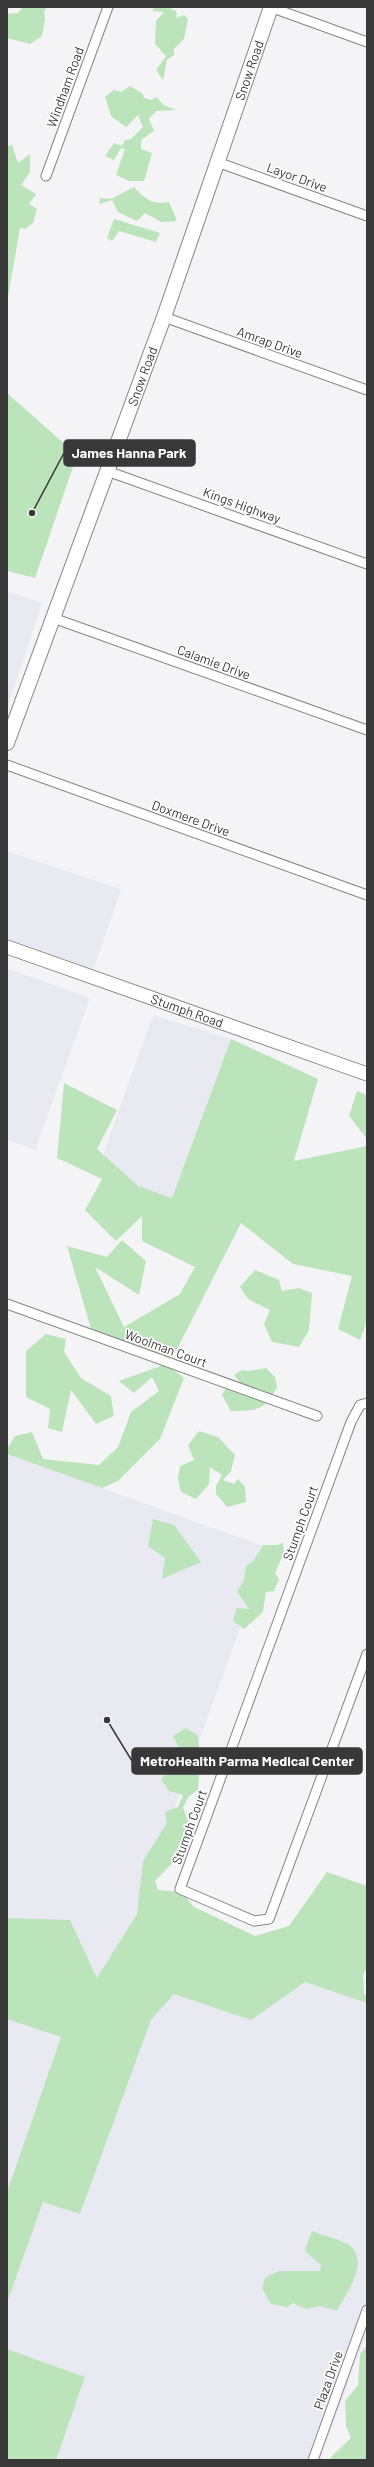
<svg xmlns="http://www.w3.org/2000/svg" width="374" height="2467" viewBox="0 0 374 2467" font-family="Barlow,sans-serif">
<style>
.built{fill:#e9e9f2}
.green{fill:#bbe4ba}
.lines{fill:none;stroke-linecap:round;stroke-linejoin:round}
.street-casing{stroke:#858586;stroke-width:11}
.secondary-casing{stroke:#858586;stroke-width:15}
.primary-casing{stroke:#858586;stroke-width:16}
.street{stroke:#fff;stroke-width:9}
.secondary{stroke:#fff;stroke-width:13}
.primary{stroke:#fff;stroke-width:14}
.labels{text-anchor:middle;dominant-baseline:central;stroke-width:3.5;stroke-linejoin:round;paint-order:stroke}
.street-label{font-size:13px;fill:#383838;stroke:#fff}
.leader{fill:none;stroke:#383838;stroke-width:1.5}
.callout-dot{fill:#383838;stroke:#fff;stroke-width:1.5}
.callout{fill:#383838;stroke:#383838;stroke-width:1.5}
.callout-label{font-size:14px;text-anchor:middle;font-weight:bold;fill:#fff}
</style>
<rect width="100%" height="100%" fill="#f4f4f6"/>
<g class="built">
<polygon points="7,591 42,603 7,708"/>
<polygon points="7,851 121,889 93,970 7,941"/>
<polygon points="7,968 90,998 35,1150 7,1140"/>
<polygon points="153,1015 231,1039 172,1198 97,1172"/>
<polygon points="7,1454 269,1548 101,2012 7,1978"/>
<polygon points="305,1981 367,2003 367,2341 364,2340 321,2457 329,2460 56,2460 85,2377 7,2349 7,2303 43,2202 80,2214 151,2020 174,1993 251,2020"/>
<polygon points="7,2019 61,2037 7,2192"/>
</g>
<g class="green">
<polygon points="23,7 47,7 44,12 45,19 42,36 30,44 7,38 7,14 18,13"/>
<polygon points="155,7 167,7 176,11 177,18 184,15 188,19 184,39 174,49 174,55 167,60 163,80 156,70 166,56 155,44 156,21 164,12 152,11"/>
<polygon points="130,86 143,94 144,98 151,100 157,97 163,105 176,110 156,111 149,119 154,131 141,140 141,149 152,153 144,181 129,181 116,175 125,149 121,148 114,160 105,156 114,143 122,146 125,140 131,139 143,127 138,115 126,127 111,116 105,97 114,90 121,92"/>
<polygon points="12,145 18,163 30,154 30,172 21,185 36,194 29,204 37,209 33,223 25,229 20,228 7,303 7,146"/>
<path d="M134 187C144 199 153 205 169 202L177 221 161 222 145 213 137 221 118 212 112 200 99 204 100 198 111 199Z"/>
<polygon points="114,219 160,233 156,242 119,231 112,241 107,238"/>
<polygon points="7,393 77,455 35,578 7,571"/>
<polygon points="231,1039 318,1079 294,1161 367,1146 367,1321 360,1340 338,1329 352,1276 293,1264 241,1223 172,1359 91,1329 67,1246 107,1257 122,1240 146,1261 139,1295 95,1267 124,1327 180,1294 195,1267 142,1241 142,1216 116,1241 85,1210 102,1179 57,1158 64,1083 117,1110 97,1149 138,1186 172,1198"/>
<polygon points="357,1091 367,1095 367,1139 349,1116"/>
<polygon points="255,1270 279,1280 282,1291 299,1288 312,1293 309,1330 299,1347 272,1342 264,1324 270,1310 248,1299 240,1287"/>
<polygon points="46,1334 66,1339 64,1352 81,1378 111,1396 114,1416 96,1424 71,1390 62,1432 48,1428 50,1409 26,1397 26,1351"/>
<polygon points="166,1364 184,1378 160,1439 118,1481 102,1488 7,1454 7,1449 15,1436 32,1432 43,1459 99,1465 118,1447 131,1412 159,1391 152,1377 134,1393 119,1381"/>
<path d="M266 1368 275 1377 277 1387C265 1411 256 1411 231 1411L222 1395 229 1383 243 1386 234 1375 242 1370 248 1371Z"/>
<polygon points="199,1431 218,1437 235,1455 231,1471 223,1480 234,1484 238,1479 245,1487 246,1502 227,1507 216,1494 216,1486 222,1475 210,1467 209,1484 196,1499 181,1492 178,1478 180,1466 194,1460 188,1445"/>
<polygon points="153,1519 174,1525 201,1562 162,1579 165,1558 148,1546"/>
<polygon points="283,1542 284,1553 275,1573 279,1579 274,1591 266,1592 263,1612 244,1629 233,1621 237,1608 249,1609 237,1592 244,1580 246,1566 254,1560 263,1545 278,1545"/>
<polygon points="186,1728 198,1736 200,1759 198,1790 189,1796 183,1807 189,1825 183,1852 155,1881 158,1890 182,1892 194,1907 255,1936 289,1926 327,1872 367,1886 367,1968 363,1975 364,1994 367,1995 367,2003 305,1982 251,2020 174,1994 151,2020 80,2214 43,2202 7,2303 7,2192 61,2037 7,2019 7,1918 70,1920 97,1978 137,1914 143,1861 167,1823 165,1812 178,1807 183,1795 169,1791 161,1779 175,1764 166,1752 179,1747 173,1736"/>
<path d="M312 2231C323 2236 341 2239 350 2246 370 2262 345 2295 337 2311L320 2306 306 2309 293 2303 287 2307 271 2304 262 2288 265 2278 279 2271H320L321 2265 305 2251Z"/>
<polygon points="367,2345 367,2460 332,2460 331,2457 351,2438 346,2426 345,2401 358,2385 360,2354"/>
<polygon points="7,2349 85,2377 56,2460 7,2460"/>
</g>
<g class="lines">
<defs>
<g id="street">
<polyline points="270,7 367,42"/>
<polyline points="217,162 367,216"/>
<polyline points="46,176 108,7"/>
<polyline points="164,317 367,390"/>
<polyline points="107,471 367,564"/>
<polyline points="53,618 367,730"/>
<polyline points="7,765 367,895"/>
<polyline points="7,1304 317,1416"/>
<polyline points="367,1403 360,1405 351,1422 180,1889 254,1921 269,1919 367,1654"/>
<polyline points="313,2460 367,2310"/>
</g>
<g id="secondary">
<path id="s1" d="M7 947 367 1074"/>
</g>
<g id="primary">
<path id="s2" d="M7 743 164 317 271 7"/>
</g>
</defs>
<use href="#street" class="street-casing"/>
<use href="#secondary" class="secondary-casing"/>
<use href="#primary" class="primary-casing"/>
<use href="#street" class="street"/>
<use href="#secondary" class="secondary"/>
<use href="#primary" class="primary"/>
</g>
<g class="labels">
<g class="street-label">
<text stroke="none"><textPath href="#s2" startOffset="715">Snow Road</textPath></text>
<text transform="translate(65 87) rotate(-70)">Windham Road</text>
<text transform="translate(297 177) rotate(20)">Layor Drive</text>
<text transform="translate(270 342) rotate(20)">Amrap Drive</text>
<text stroke="none"><textPath href="#s2" startOffset="391">Snow Road</textPath></text>
<text transform="translate(242 505) rotate(20)">Kings Highway</text>
<text transform="translate(214 662) rotate(20)">Calamie Drive</text>
<text transform="translate(191 818) rotate(20)">Doxmere Drive</text>
<text stroke="none"><textPath href="#s1" startOffset="191">Stumph Road</textPath></text>
<text transform="translate(166 1348) rotate(20)">Woolman Court</text>
<text transform="translate(300 1523) rotate(-70)">Stumph Court</text>
<text transform="translate(189 1827) rotate(-70)">Stumph Court</text>
<text transform="translate(328 2380) rotate(-70)">Plaza Drive</text>
</g>
</g>
<path class="leader" d="M32 513L64 453M107 1720L132 1761"/>
<g class="callout-dot">
<circle cx="32" cy="513" r="4"/>
<circle cx="107" cy="1720" r="4"/>
</g>
<g class="callout">
<rect x="64" y="440" width="131" height="26" rx="4"/>
<rect x="132" y="1748" width="230" height="26" rx="4"/>
</g>
<g class="callout-label">
<text x="129" y="458">James Hanna Park</text>
<text x="247" y="1766">MetroHealth Parma Medical Center</text>
</g>
<rect width="374" height="2467" fill="none" stroke="#383838" stroke-width="16"/>
</svg>
